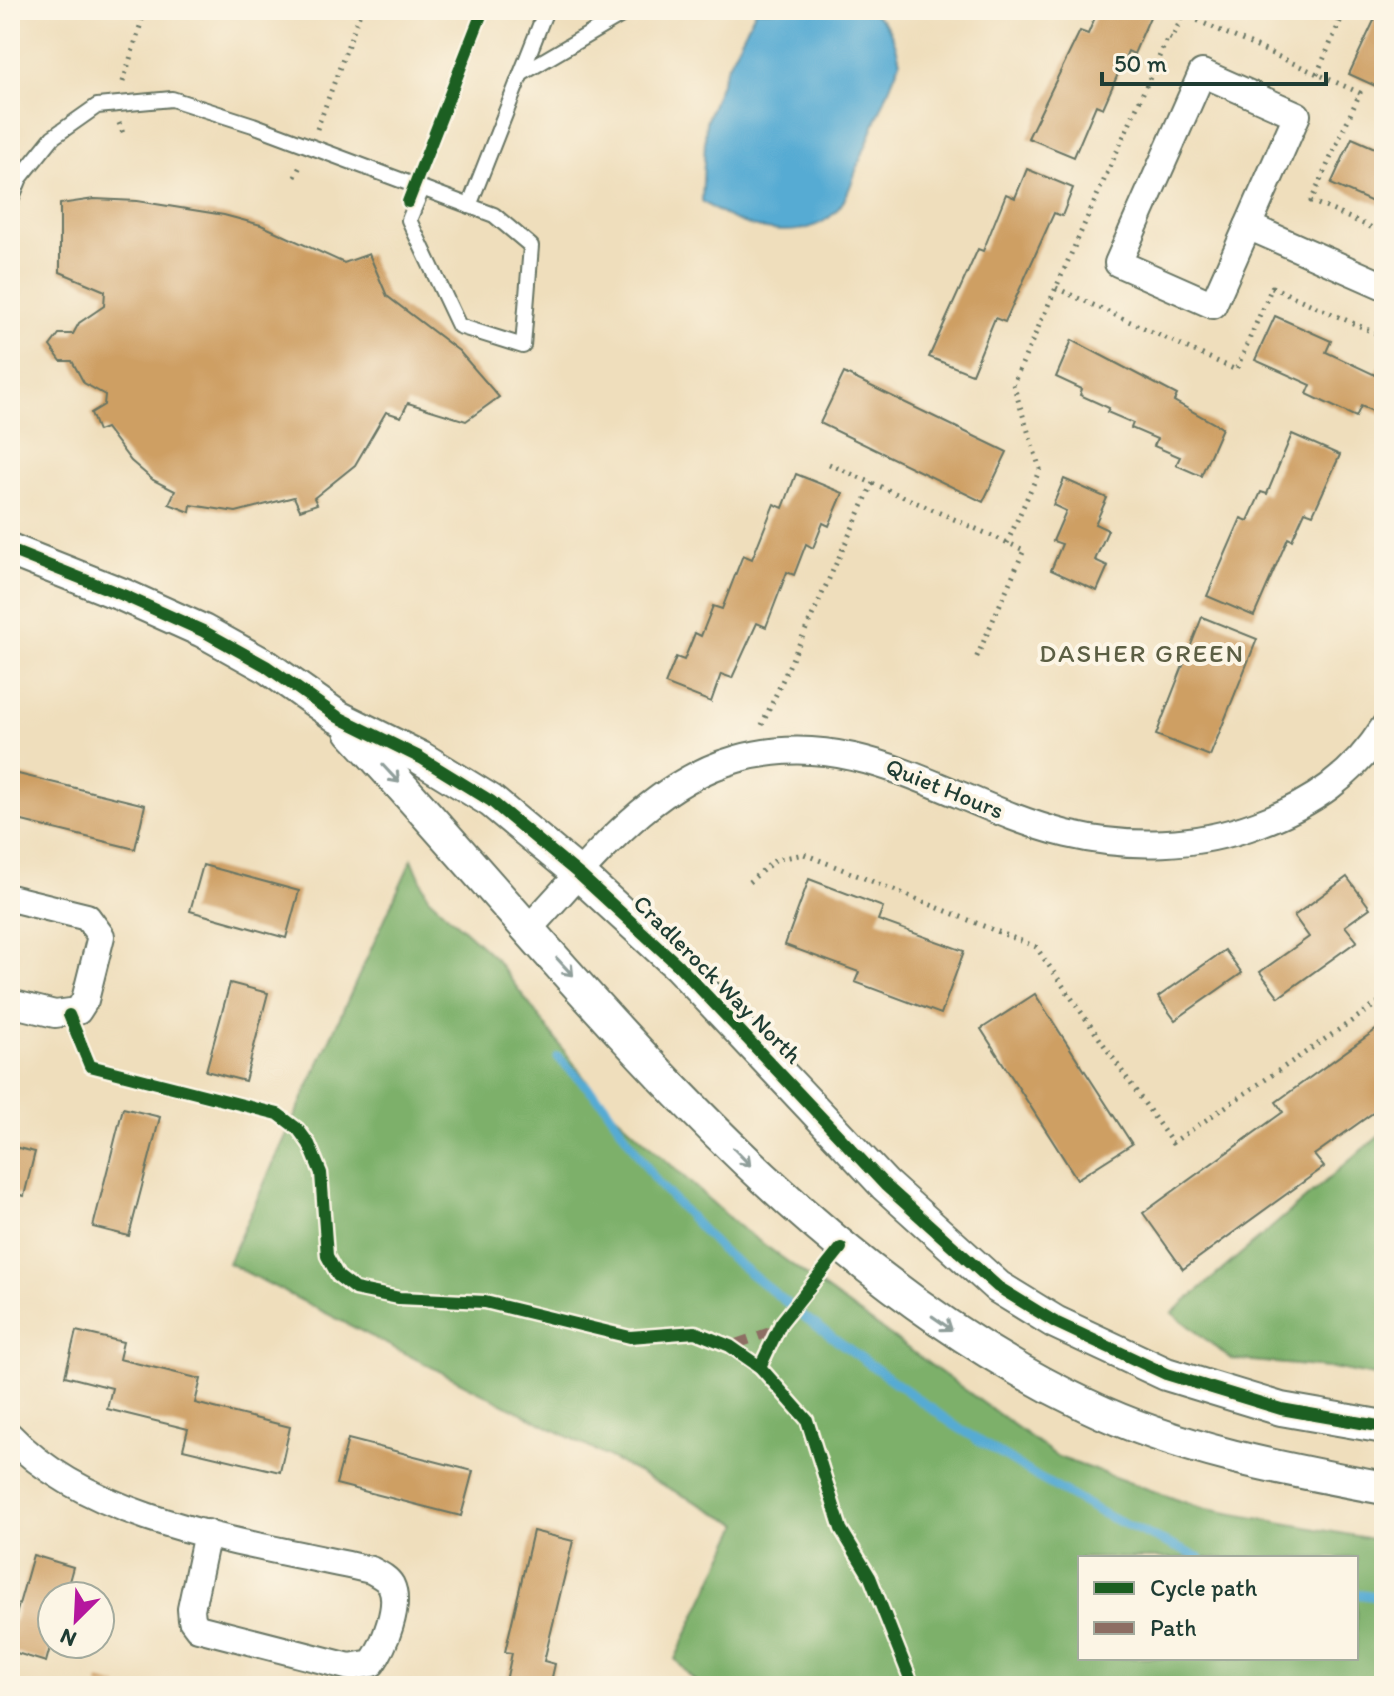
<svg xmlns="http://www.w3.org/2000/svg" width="1394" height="1696" viewBox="0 0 1394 1696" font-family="Itim,sans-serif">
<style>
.forest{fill:#7db06a;stroke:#4e764f;stroke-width:2;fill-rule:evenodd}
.water{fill:#57abd3;stroke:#3b7484;stroke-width:2}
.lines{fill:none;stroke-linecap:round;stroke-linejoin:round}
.stream{stroke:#57abd3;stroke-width:9}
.building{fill:#ce9f63}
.service-casing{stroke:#687564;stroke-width:18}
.minor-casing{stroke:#687564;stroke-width:30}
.tertiary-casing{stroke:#687564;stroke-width:36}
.path{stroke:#687564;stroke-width:5;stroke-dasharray:2 6;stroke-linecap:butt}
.service{stroke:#fff;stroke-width:14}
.minor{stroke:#fff;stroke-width:26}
.tertiary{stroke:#fff;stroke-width:32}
.quiet{stroke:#8d6e63;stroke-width:10;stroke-dasharray:20 10;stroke-linecap:butt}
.cycleway-casing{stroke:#fcf5e5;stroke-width:17}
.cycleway{stroke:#1b5e20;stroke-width:12}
.oneway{stroke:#8f9e9a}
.labels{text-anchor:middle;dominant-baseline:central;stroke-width:8;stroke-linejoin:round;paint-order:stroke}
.street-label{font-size:24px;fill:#1f3d34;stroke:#fcf5e5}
.neighbourhood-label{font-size:26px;letter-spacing:2px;fill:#5c5f44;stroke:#fcf5e5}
</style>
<rect width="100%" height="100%" fill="#fcf5e5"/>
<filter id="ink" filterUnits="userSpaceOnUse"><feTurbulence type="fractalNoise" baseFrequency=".0125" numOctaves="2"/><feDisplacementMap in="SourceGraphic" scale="16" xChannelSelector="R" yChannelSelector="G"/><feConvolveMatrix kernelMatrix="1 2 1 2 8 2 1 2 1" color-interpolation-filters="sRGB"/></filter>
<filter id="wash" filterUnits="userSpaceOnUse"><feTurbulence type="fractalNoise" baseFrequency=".006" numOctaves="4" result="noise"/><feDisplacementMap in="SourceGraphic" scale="32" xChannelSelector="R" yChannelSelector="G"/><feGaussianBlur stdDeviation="1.8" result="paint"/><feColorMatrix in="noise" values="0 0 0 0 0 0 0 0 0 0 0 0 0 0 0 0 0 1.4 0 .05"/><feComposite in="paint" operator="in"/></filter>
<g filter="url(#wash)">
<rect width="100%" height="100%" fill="#efdebc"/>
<g class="forest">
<path d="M412 859 428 897 494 957 604 1104 737 1225 1058 1457 1201 1508 1384 1541V1686H699L675 1659 739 1524 228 1263ZM1080 1558H1356V1658H1080Z"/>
<polygon points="1384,1131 1384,1378 1338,1369 1231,1359 1172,1313"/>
</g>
<path class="water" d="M756 10C777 10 853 4 868 11 889 20 896 42 900 62 886 97 872 131 858 165 853 178 849 194 841 205 810 250 736 228 702 201L706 122 727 67Z"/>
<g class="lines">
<g class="stream">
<polyline points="558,1057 604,1104 657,1182 721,1250 806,1318 954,1425 1039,1478 1109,1517 1200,1558"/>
<polyline points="1356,1594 1384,1598"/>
<polyline points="1369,1686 1384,1678"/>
</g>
</g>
<g id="blocks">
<g class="building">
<polygon points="1098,10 1153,10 1134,54 1128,51 1103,108 1096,105 1074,157 1028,138 1080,31 1088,34"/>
<polygon points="1379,10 1384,10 1384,90 1349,74"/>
<polygon points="1352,138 1384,152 1384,207 1331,184"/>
<polygon points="1027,169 1073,188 1062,216 1054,213 1005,322 995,318 972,374 929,357 978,249 983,251 1006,194 1015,198"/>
<polygon points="94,199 137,201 224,215 261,225 344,263 369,254 387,296 459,351 499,397 466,421 408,403 401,417 386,412 355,465 314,498 317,504 300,510 294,497 236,512 191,505 190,512 169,504 175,491 153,480 131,461 106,428 98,431 91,413 104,405 105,395 84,383 72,361 61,361 50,346 59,334 73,334 79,323 104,306 105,291 60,272 60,204"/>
<polygon points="1275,316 1331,341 1326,352 1375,375 1380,363 1384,364 1384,416 1361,406 1356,417 1307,394 1311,385 1255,360"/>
<polygon points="1072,340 1177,395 1174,401 1222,428 1201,476 1176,465 1180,457 1154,446 1157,439 1131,428 1133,423 1107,412 1109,408 1080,395 1082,389 1056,377"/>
<polygon points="844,373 1007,452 983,502 820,423"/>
<polygon points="1292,434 1340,455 1313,514 1305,511 1292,540 1288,538 1254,616 1207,596 1241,518 1248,521 1261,492 1267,494"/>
<polygon points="796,474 843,493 829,526 823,523 813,548 806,544 794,575 787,572 766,627 757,623 732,678 721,674 711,702 665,684 676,657 684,660 695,633 701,636 713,606 722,609 743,555 752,559 774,504 783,508"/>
<polygon points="1064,479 1107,498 1095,524 1108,530 1095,560 1108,566 1097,591 1051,570 1062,544 1053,541 1066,511 1053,505"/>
<polygon points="1202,617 1257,639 1210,756 1156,735"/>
<polygon points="10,772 145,805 135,849 10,818"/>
<polygon points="203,865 299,891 286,938 190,911"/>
<polygon points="1347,877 1370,908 1345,926 1357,941 1279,997 1260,972 1309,937 1294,916"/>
<polygon points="809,879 883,907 878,920 964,951 941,1014 855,982 859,972 785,945"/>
<polygon points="1225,950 1242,973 1175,1020 1158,997"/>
<polygon points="230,983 268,993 245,1081 206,1071"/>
<polygon points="1035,994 1132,1144 1077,1179 981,1029"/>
<polygon points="1384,1024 1384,1105 1314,1155 1324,1167 1183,1269 1143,1213 1283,1112 1276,1102"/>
<polygon points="123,1108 160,1117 129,1236 93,1227"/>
<polygon points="10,1146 35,1152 24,1196 10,1192"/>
<polygon points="76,1331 123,1342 119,1359 201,1379 195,1403 290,1427 280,1472 183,1449 188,1429 107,1409 112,1388 65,1376"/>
<polygon points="348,1439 473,1471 461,1516 336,1484"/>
<polygon points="533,1531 573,1541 544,1661 555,1664 550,1686 505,1686 512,1653 505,1652"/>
<polygon points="33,1555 73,1567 65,1596 52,1596 52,1640 46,1662 10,1651 10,1636"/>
<polygon points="99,1680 118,1685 118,1686 98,1686"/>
</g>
</g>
</g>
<g filter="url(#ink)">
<use href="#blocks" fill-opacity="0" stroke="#687564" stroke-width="2"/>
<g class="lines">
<defs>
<g id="service">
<polyline points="521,74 630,10"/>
<polyline points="10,202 20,178 53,137 97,106 172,99 253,125 494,215 531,246 523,346 459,326 409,220 422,189"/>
<polyline points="469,206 546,10"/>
</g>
<g id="minor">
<polygon points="1202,73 1297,115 1213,305 1118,263"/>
<polyline points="1248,226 1384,286"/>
<polyline points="10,898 87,917 101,936 85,1000 78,1011 55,1014 10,1003"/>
<path d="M529 928C590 864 648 784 737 759 859 724 954 806 1067 834 1130 849 1197 847 1258 824 1312 804 1353 776 1384 727"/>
<path d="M10 1436C94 1525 257 1544 371 1570 378 1574 387 1578 391 1585 401 1605 384 1646 372 1663L350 1667 198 1628 192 1620 191 1609 207 1533"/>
</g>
<g id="tertiary">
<polyline points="10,550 123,595 203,631 266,666 338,717 421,758 491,801 580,875 679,966 885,1185 998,1287 1055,1322 1166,1374 1281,1409 1384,1427"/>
<path d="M351 731C575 972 782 1260 1086 1405 1180 1450 1282 1469 1384 1488"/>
</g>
</defs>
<use href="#service" class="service-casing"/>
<use href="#minor" class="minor-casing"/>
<use href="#tertiary" class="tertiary-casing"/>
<g class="path">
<polyline points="1314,10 1340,21"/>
<polyline points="1183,14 1360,93 1311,201 1384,233"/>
<polyline points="1317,74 1345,10"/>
<polyline points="123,82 145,10"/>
<polyline points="119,123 124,136"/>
<polyline points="317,129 361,10"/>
<polyline points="295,177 301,164"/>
<polyline points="1056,288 1236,370 1272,287 1384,337"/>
<polyline points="829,464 1024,550 975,661"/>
<polyline points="1007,543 1040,469 1013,384 1168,37 1172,39 1185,10"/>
<polyline points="762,725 873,483"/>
<polyline points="749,882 775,860 804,854 1036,947 1172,1143 1384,999"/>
</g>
<use href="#service" class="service"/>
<use href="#minor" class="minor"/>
<use href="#tertiary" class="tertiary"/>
<polyline class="quiet" points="730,1346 776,1330"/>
<defs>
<g id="cycleway">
<polyline points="408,202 483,10"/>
<polyline points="10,550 123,595 203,631 266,666 338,717 421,758 491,801 580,875 679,966 885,1185 998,1287 1055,1322 1166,1374 1281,1409 1384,1427"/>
<polyline points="69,1015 90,1066 278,1114 298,1129 309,1144 321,1173 327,1256 338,1276 355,1289 399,1298 485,1302 630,1337 695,1332 730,1346 760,1367 807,1420 841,1529 870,1577 913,1686"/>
<polyline points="760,1367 781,1323 841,1248"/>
</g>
</defs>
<use href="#cycleway" class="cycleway-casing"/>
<use href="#cycleway" class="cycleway"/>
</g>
<defs><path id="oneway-shaft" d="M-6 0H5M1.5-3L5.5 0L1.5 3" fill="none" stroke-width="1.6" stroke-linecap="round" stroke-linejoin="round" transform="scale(2)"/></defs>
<g class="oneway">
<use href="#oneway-shaft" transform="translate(391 774) rotate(47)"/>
<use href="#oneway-shaft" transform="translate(565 967) rotate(47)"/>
<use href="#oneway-shaft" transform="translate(742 1157) rotate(46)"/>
<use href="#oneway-shaft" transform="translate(942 1323) rotate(35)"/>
</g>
</g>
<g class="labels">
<g class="street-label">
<text transform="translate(945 788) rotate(22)">Quiet Hours</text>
<text transform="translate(718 979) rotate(45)">Cradlerock Way North</text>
</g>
<g class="neighbourhood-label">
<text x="1142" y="653">DASHER GREEN</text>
</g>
</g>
<rect width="1394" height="1696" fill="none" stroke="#fcf5e5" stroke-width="40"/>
<rect x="1078" y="1556" width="280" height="104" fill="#fcf5e5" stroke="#a4ab9e" stroke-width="2"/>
<rect x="1094" y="1582" width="40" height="12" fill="#1b5e20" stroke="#a4ab9e" stroke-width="2"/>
<text x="1150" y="1596" font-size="24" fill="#1f3d34">Cycle path</text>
<rect x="1094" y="1622" width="40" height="12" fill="#8d6e63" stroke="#a4ab9e" stroke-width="2"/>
<text x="1150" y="1636" font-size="24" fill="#1f3d34">Path</text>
<g transform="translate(76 1620) rotate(204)"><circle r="38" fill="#fcf5e5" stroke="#a4ab9e" stroke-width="2"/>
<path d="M0-6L14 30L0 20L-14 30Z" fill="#b5179e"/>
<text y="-12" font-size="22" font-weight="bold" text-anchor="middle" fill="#1f3d34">N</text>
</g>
<path d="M1102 72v12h224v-12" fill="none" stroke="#1f3d34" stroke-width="4"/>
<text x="1114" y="72" font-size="24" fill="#1f3d34" stroke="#fcf5e5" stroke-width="6" paint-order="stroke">50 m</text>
</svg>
